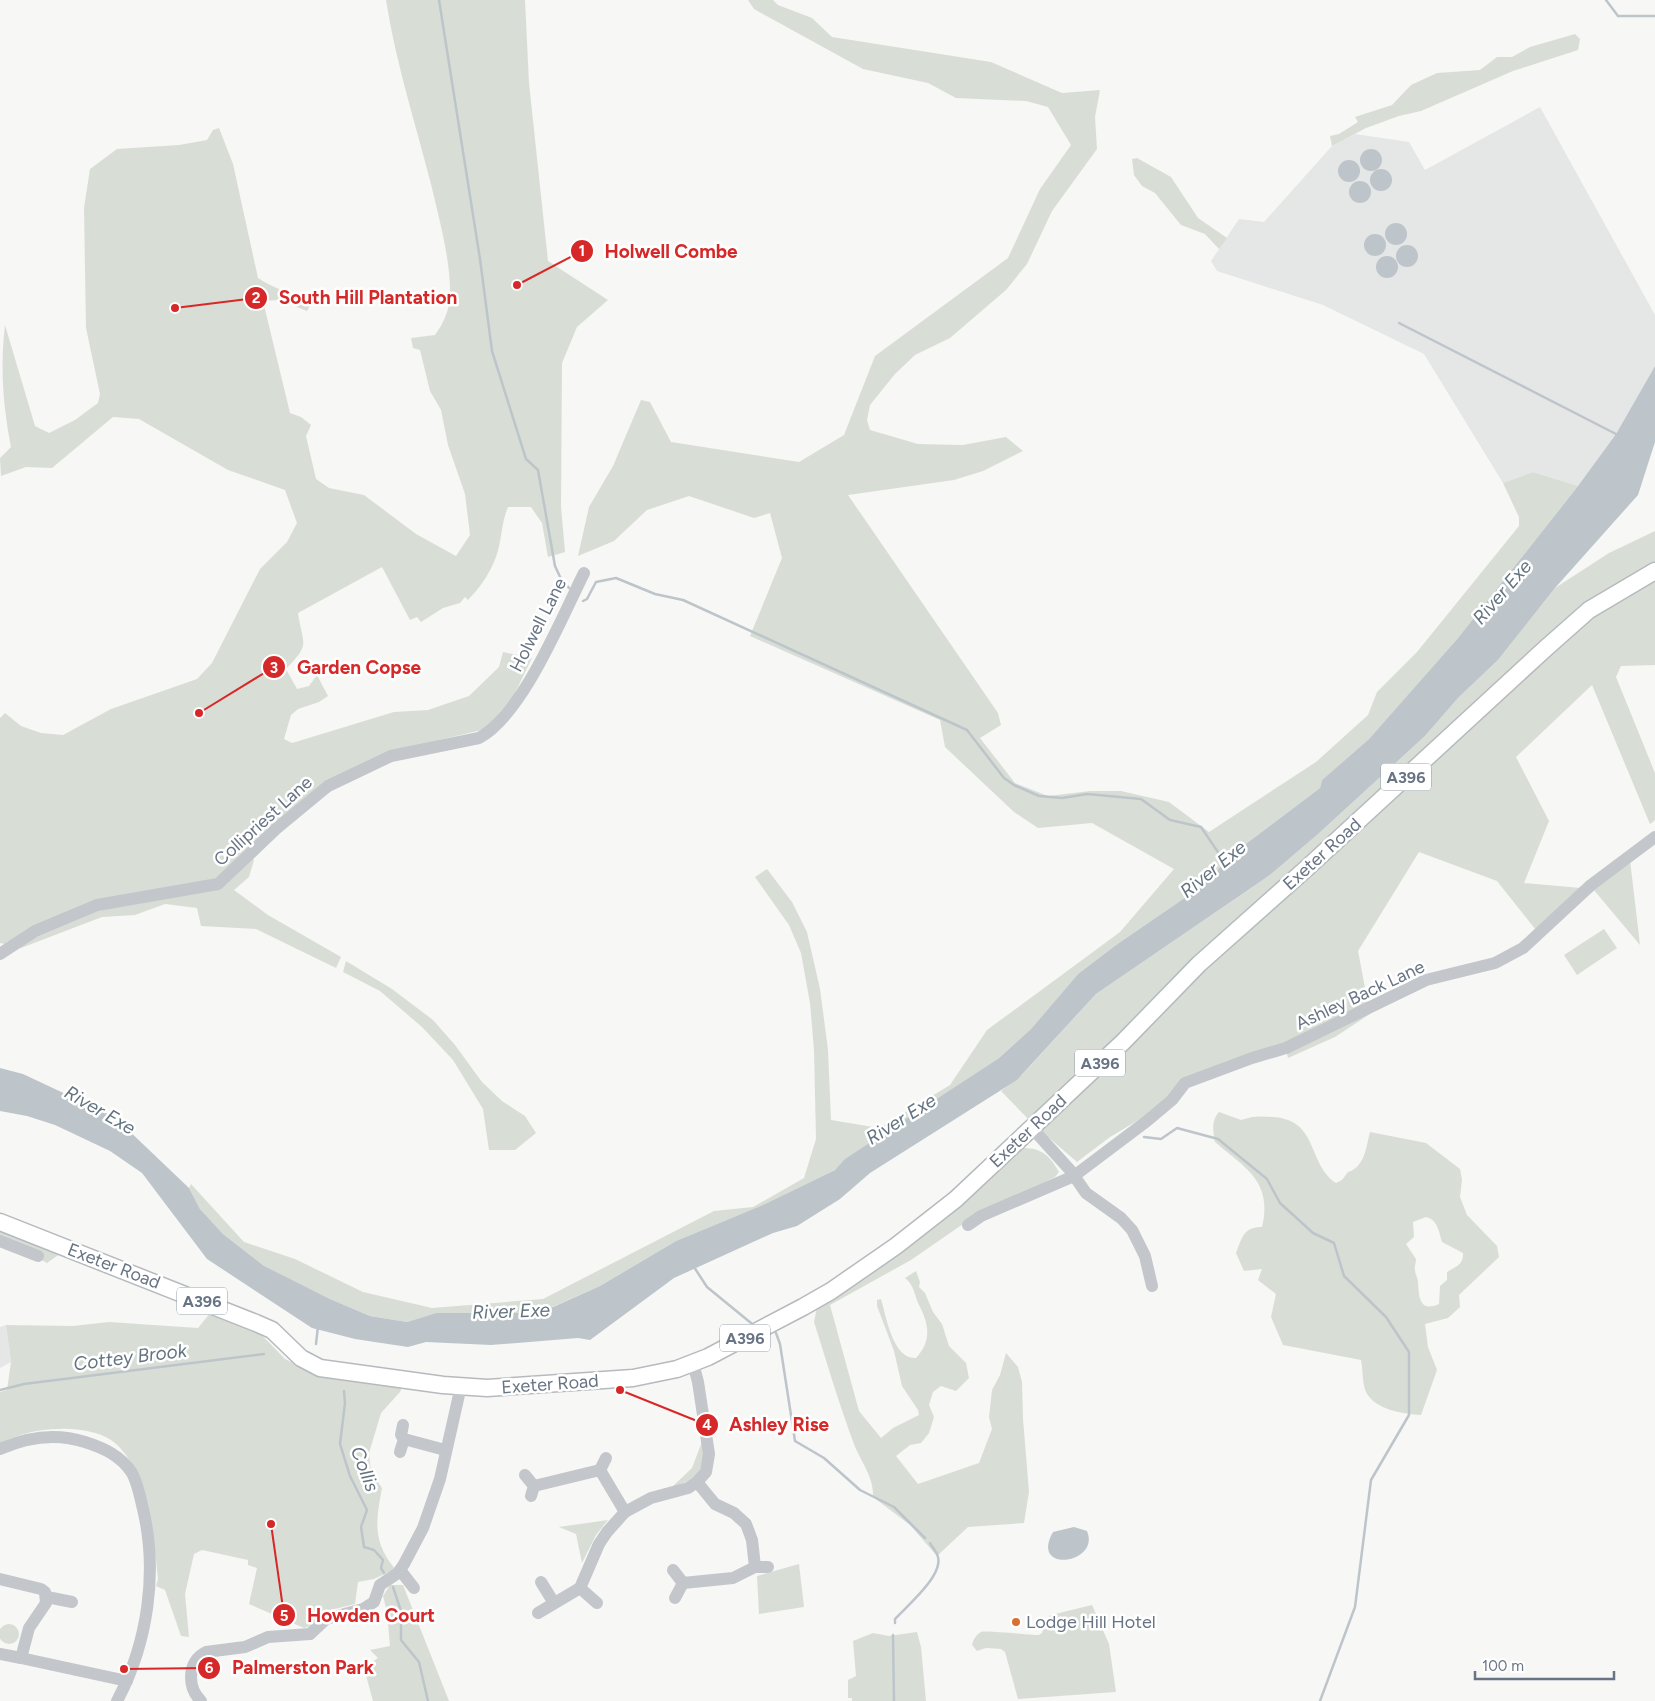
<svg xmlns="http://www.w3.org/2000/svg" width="1655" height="1701" viewBox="0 0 1655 1701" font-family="Figtree,sans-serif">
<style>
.built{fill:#e5e6e6}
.green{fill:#d8ded6;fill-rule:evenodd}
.water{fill:#bdc5cb}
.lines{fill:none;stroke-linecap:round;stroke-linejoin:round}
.stream{stroke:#bdc5cb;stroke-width:2.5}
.major-casing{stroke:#b6babe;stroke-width:19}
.minor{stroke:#c3c6ca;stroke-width:12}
.major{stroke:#fff;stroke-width:16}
.poi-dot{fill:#da6f32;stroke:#fff;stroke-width:2}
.labels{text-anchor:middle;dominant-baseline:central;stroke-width:5;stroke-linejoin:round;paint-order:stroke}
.shield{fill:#fff;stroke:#959ea9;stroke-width:1}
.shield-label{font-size:16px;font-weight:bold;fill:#687484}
.street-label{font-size:18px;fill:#687484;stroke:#fff}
.poi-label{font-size:18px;fill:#687484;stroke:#fff;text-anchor:start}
.water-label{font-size:19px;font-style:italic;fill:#637480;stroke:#fff}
.leader{fill:none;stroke:#d62828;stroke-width:2}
.callout-dot{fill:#d62828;stroke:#fff;stroke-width:2}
.mark-label{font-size:15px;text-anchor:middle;font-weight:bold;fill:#fff}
.callout-label{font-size:19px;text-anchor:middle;font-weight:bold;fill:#d62828;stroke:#fff;stroke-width:5;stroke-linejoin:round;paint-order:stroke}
</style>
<rect width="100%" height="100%" fill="#f7f7f5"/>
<g class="built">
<polygon points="1540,107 1655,315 1655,366 1616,434 1578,486 1533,472 1503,483 1424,354 1323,305 1217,271 1211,261 1239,219 1264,222 1332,146 1355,134 1409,142 1425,170"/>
<polygon points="6,1325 11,1362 0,1368 0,1327"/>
</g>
<g class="green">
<path d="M386 0H525L529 83 548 261 608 300 577 327 562 363 561 507 565 552 548 557 542 523 531 507H508C501 523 502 541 496 557 490 573 480 588 468 600L465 597 460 603 443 608 421 622 417 617 410 620 382 567 298 613C303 646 311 643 286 669L297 689 309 686 317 675 328 696 319 702 298 709 291 715 284 739 292 743 394 712 428 710 469 696 499 667 503 652 532 658 514 695 486 729 388 752 247 849 254 860 249 877 234 890 268 915 341 957 336 968 256 929 201 926 197 908 165 904 135 915 102 917 21 948 0 943V718L5 713 21 726 41 733 63 735 111 709 197 679 212 663 260 569 287 542 297 523 285 490 228 470 139 419 113 417 52 468 26 467 1 476 0 458 11 447C3 406 0 367 5 325L35 426 49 433 75 420 98 403 100 394 86 328 84 208 90 169 117 149 179 145 207 140 213 130 219 128 233 164 258 278C277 290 293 294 311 304L307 311 279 300 263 301 290 413 301 417 311 425 306 436 316 479 329 488 364 495 416 534 456 556 470 535 465 494 448 445 441 410 430 391 420 350 413 348 411 338 435 335C443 324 449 311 450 297 451 261 440 223 432 188 416 125 396 64 386 0Z"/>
<polygon points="748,0 773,0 778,5 812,18 832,37 991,62 1062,93 1100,90 1095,117 1097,149 1052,211 1027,264 1006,290 950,338 915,355 895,374 870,405 867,420 870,430 918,444 963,445 1006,437 1023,451 983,471 954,480 848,495 998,713 1001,725 980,738 1015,783 1048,796 1090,791 1121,791 1169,802 1209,832 1316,762 1368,715 1377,692 1417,652 1519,526 1519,517 1503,483 1533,472 1578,486 1458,638 1369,739 1322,780 1320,788 1235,852 1202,886 1116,945 1078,974 1031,1029 999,1058 846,1159 835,1170 765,1204 676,1241 600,1286 552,1307 519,1313 436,1313 407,1322 370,1316 330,1299 266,1268 223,1234 200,1209 189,1188 191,1184 244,1242 295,1259 363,1292 432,1308 543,1299 714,1211 753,1207 804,1178 816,1139 814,1050 810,1003 801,953 789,925 755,877 767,869 792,902 807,932 820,989 828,1050 831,1120 879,1128 950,1085 987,1030 1120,932 1174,869 1092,823 1038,828 1014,812 945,747 940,720 750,636 782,558 770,513 754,518 689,496 647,510 614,541 578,556 589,507 613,466 641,400 650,402 671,442 799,462 844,435 875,356 1008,258 1040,189 1071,145 1048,107 1026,101 956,98 928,83 863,69 754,9"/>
<polygon points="1575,34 1580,39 1578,50 1513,71 1421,111 1399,116 1366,128 1332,146 1330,136 1339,134 1358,122 1355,117 1392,105 1411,85 1437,73 1480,70 1497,57 1512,57 1530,47"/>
<polygon points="1137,158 1171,177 1198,218 1227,238 1219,249 1205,234 1181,225 1155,193 1142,186 1134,175 1132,159"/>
<polygon points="1655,531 1655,665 1621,666 1616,677 1655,773 1655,820 1650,824 1592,685 1516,757 1549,821 1524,883 1593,889 1630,860 1640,945 1593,889 1540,935 1497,881 1419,852 1358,951 1370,1014 1335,1037 1288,1058 1286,1049 1185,1083 1172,1100 1110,1137 1077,1162 1033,1124 1001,1091 1022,1075 1096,994 1270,875 1317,835 1425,736 1458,698 1498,660 1555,588 1609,553"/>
<polygon points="1604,929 1617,948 1577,975 1564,955"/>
<polygon points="346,961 392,989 433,1020 455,1045 482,1082 502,1101 525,1116 536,1133 515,1150 489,1150 483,1109 453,1060 422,1027 380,991 343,972"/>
<path d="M1219 1112 1241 1120C1252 1116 1260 1116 1272 1117 1319 1119 1307 1164 1336 1183L1342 1180 1348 1172C1365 1167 1366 1147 1370 1132L1426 1143 1460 1169 1462 1180 1460 1197 1467 1215 1497 1246 1499 1257 1459 1295 1460 1307 1448 1318 1425 1324 1428 1347 1437 1370 1421 1415C1404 1414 1375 1410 1366 1392 1362 1383 1363 1369 1361 1360L1283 1345 1271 1317 1276 1294 1258 1280 1262 1269 1244 1271 1236 1253C1242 1237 1244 1227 1262 1227 1273 1181 1245 1168 1215 1142 1213 1131 1211 1121 1219 1112ZM1426 1217C1438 1220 1439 1232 1442 1242L1463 1253C1464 1264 1456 1267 1447 1272V1280L1440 1286 1439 1304C1419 1313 1419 1296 1418 1282 1418 1278 1415 1274 1415 1270 1414 1267 1416 1263 1416 1259L1406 1244 1414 1237 1413 1222Z"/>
<path d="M1023 1148C1042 1148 1050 1156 1059 1172L1055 1177 963 1224 911 1260 830 1305 859 1411 881 1438 893 1428 919 1415 918 1410 902 1386 894 1351 877 1306V1300L881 1299C886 1316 893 1360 916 1358 932 1341 929 1324 919 1305 914 1295 915 1286 905 1278L916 1271 920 1282 919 1287 925 1293 933 1312 942 1324 949 1346 966 1363 969 1378 956 1391 941 1386 933 1392 929 1405 934 1417 929 1433 921 1443 910 1445 896 1456 918 1484 979 1463 992 1429 989 1417 992 1390 1000 1375 1006 1353 1018 1367 1022 1382 1023 1419 1029 1492 1024 1523 968 1527 937 1556 910 1525 873 1497C874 1477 861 1462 854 1444 839 1404 827 1363 814 1322L817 1307 920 1238Z"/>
<polygon points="0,1227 61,1253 47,1263 0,1237"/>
<path d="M211 1312 254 1327 285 1359 313 1372 403 1385 400 1392 381 1413 369 1453 371 1472 382 1488C376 1521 372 1541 395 1569L374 1579 358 1582 355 1604C345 1607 332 1608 323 1614 316 1618 314 1626 304 1628L249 1604 257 1568 248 1565V1560L202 1550 194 1554 185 1594 189 1637 181 1636 165 1590 156 1586 158 1579C154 1539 147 1465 111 1440 97 1431 75 1428 59 1429 40 1429 17 1434 0 1444V1392L7 1390 11 1362 6 1325 73 1326 109 1322 198 1328Z"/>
<path d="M703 1439C708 1471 699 1477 671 1488L692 1468Z"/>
<polygon points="608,1520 596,1535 582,1563 576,1534 559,1527"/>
<polygon points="799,1564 804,1607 759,1614 757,1576"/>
<polygon points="390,1585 403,1585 449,1701 373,1701 364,1668 378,1658 370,1650 390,1646 387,1612 383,1596"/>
<path d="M1092 1605 1109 1644 1116 1692 1018 1699 1005 1652 1001 1649 986 1648 977 1651 972 1645C973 1640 976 1635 981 1632 985 1630 1030 1635 1039 1635L1042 1633 1047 1618 1051 1615Z"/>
<circle cx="9" cy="1634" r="10"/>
<polygon points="917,1632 921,1647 926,1701 852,1701 852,1698 848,1698 848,1680 856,1676 853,1641 873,1633 889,1636"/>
</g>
<g class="water">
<circle cx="1371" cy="160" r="11"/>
<circle cx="1349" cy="171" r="11"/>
<circle cx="1381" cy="180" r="11"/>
<circle cx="1360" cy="192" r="11"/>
<circle cx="1396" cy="234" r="11"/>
<circle cx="1375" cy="245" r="11"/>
<circle cx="1407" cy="256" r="11"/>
<circle cx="1387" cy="267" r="11"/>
<polygon points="1655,366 1655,442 1638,495 1555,588 1498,660 1458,698 1425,736 1317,835 1270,875 1096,994 1017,1080 870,1173 840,1199 797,1226 773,1233 674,1278 590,1340 578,1338 491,1345 426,1342 408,1347 355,1339 312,1328 207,1259 142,1173 110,1151 55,1125 27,1116 0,1111 0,1068 23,1074 106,1113 125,1127 189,1188 200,1209 223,1234 264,1266 330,1299 370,1316 407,1322 436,1313 519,1313 553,1307 600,1286 676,1241 765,1204 835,1170 845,1159 999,1058 1031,1029 1078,974 1116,945 1202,886 1235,852 1320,788 1322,780 1369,739 1458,638 1578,486 1616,434"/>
<path d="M1074 1527 1087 1531C1101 1564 1029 1574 1053 1532Z"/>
</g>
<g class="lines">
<g class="stream">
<polyline points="439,0 480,259 492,351 526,459 538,470 555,566 561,579 569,588"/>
<polyline points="1606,0 1618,16 1655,16"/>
<polyline points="1399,323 1616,434"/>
<polyline points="583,601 587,599 596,582 616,578 655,594 683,600 967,730 1004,778 1014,785 1039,796 1062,798 1087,794 1141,799 1170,820 1201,827 1226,864"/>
<polyline points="1144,1137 1161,1139 1177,1128 1218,1139 1267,1179 1280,1203 1313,1233 1334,1243 1344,1276 1386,1317 1409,1352 1409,1415 1371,1480 1355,1607 1320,1701"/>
<polyline points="694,1267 707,1287 751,1323"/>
<polyline points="776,1333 780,1344 795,1441 824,1458 860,1490 894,1507 925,1538"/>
<polyline points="316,1344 318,1326"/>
<polyline points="0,1390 24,1384 264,1354"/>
<polyline points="344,1391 345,1403 340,1444 350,1476 367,1510 361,1527 364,1547 374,1550 383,1560 381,1568 384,1573"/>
<polyline points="393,1587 401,1611 401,1640 419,1662 428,1701"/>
<path d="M895 1623V1619C907 1606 943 1576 938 1557 937 1552 932 1547 930 1543"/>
<polyline points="893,1635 894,1701"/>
</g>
<defs>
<polyline id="major" points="0,1222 256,1323 272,1330 301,1358 320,1368 443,1385 487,1388 633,1378 677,1369 708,1357 803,1307 831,1291 896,1246 956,1199 1123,1042 1199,964 1308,867 1546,648 1589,610 1655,571"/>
</defs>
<use href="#major" class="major-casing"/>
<g class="minor">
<path d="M0 954 35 931 97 905 218 884 276 829 328 786 391 756 479 738C523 714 561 619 584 573"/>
<polyline points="1032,1128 1070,1170 1086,1193 1121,1218 1132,1230 1145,1256 1152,1286"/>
<polyline points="968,1225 981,1216 1074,1176 1147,1121 1172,1100 1185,1083 1252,1058 1286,1048 1426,980 1495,963 1523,948 1591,885 1655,837"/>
<polyline points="0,1241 38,1256"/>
<polyline points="404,1439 445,1450"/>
<path d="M0 1449C27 1437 57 1433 85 1442 104 1448 121 1456 132 1473 138 1484 140 1497 143 1509 158 1572 148 1643 117 1701"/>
<polyline points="400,1452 404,1439 401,1435 403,1425"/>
<polyline points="600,1470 606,1458"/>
<polyline points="525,1475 534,1486 531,1496"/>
<polyline points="697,1482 715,1504 734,1513 746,1524 752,1540 755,1567 768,1567"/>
<polyline points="534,1486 600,1470 625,1512"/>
<polyline points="400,1570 414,1588"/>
<polyline points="673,1570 683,1583"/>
<polyline points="0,1579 41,1589 45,1592 46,1603 29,1628 21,1658 0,1654"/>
<polyline points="541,1582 554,1603"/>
<polyline points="580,1588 597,1603"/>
<polyline points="47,1597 72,1602"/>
<polyline points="675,1598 683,1583 733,1578 755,1567"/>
<polyline points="538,1613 580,1588 599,1544 607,1532 625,1512 651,1498 688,1488 697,1482 706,1472 709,1454 698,1382 693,1363"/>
<polyline points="21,1658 127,1681"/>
<path d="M201 1701C187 1687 187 1662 206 1652L245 1647 268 1637 310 1634 326 1619 363 1609 374 1602 380 1585 398 1573 404 1564 423 1528 440 1479 461 1386"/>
</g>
<use href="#major" class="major"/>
</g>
<circle class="poi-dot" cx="1016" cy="1622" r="5"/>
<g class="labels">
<g class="shield">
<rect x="1381" y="763.5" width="50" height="27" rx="4"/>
<rect x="1075" y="1049.5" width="50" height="27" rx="4"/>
<rect x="177" y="1287.5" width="50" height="27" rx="4"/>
<rect x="720" y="1324.5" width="50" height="27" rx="4"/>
</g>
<g class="shield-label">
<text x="1406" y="777">A396</text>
<text x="1100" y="1063">A396</text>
<text x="202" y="1301">A396</text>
<text x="745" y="1338">A396</text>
</g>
<g class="street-label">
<text transform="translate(538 625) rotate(-63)">Holwell Lane</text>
<text transform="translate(263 821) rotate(-42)">Collipriest Lane</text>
<text transform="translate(1322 854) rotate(-42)">Exeter Road</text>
<text transform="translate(1360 995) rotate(-25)">Ashley Back Lane</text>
<text transform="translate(1028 1131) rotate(-43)">Exeter Road</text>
<text transform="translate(114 1266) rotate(21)">Exeter Road</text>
<text transform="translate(550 1384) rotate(-4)">Exeter Road</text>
</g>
<g class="poi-label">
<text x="1026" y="1622">Lodge Hill Hotel</text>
</g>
<g class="water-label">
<text transform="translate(1502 592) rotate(-49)">River Exe</text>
<text transform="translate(1213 869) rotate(-39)">River Exe</text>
<text transform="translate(100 1110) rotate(30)">River Exe</text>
<text transform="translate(901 1119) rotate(-32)">River Exe</text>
<text transform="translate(511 1311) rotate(-2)">River Exe</text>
<text transform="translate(130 1357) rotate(-7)">Cottey Brook</text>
<text transform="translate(365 1469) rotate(69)">Collis</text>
</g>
</g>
<path class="leader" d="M517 285L582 251M175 308L256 298M199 713L274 667M620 1390L707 1425M271 1524L284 1615M124 1669L209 1668"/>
<g class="callout-dot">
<circle cx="517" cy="285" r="5"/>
<circle cx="175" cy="308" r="5"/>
<circle cx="199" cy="713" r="5"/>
<circle cx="620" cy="1390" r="5"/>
<circle cx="271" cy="1524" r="5"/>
<circle cx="124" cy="1669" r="5"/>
<circle cx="582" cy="251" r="12"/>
<circle cx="256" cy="298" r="12"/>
<circle cx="274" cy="667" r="12"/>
<circle cx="707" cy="1425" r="12"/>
<circle cx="284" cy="1615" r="12"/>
<circle cx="209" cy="1668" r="12"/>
</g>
<g class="mark-label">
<text x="582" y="256">1</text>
<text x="256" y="303">2</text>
<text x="274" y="673">3</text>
<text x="707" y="1430">4</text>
<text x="284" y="1621">5</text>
<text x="209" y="1673">6</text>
</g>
<g class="callout-label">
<text x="671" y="258">Holwell Combe</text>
<text x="368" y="304">South Hill Plantation</text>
<text x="359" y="674">Garden Copse</text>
<text x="779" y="1431">Ashley Rise</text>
<text x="371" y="1622">Howden Court</text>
<text x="303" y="1674">Palmerston Park</text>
</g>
<path d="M1475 1671v8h139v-8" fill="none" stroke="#687484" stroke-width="2.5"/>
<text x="1482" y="1671" font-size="15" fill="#687484" stroke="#ffffff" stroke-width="4" paint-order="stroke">100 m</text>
</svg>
